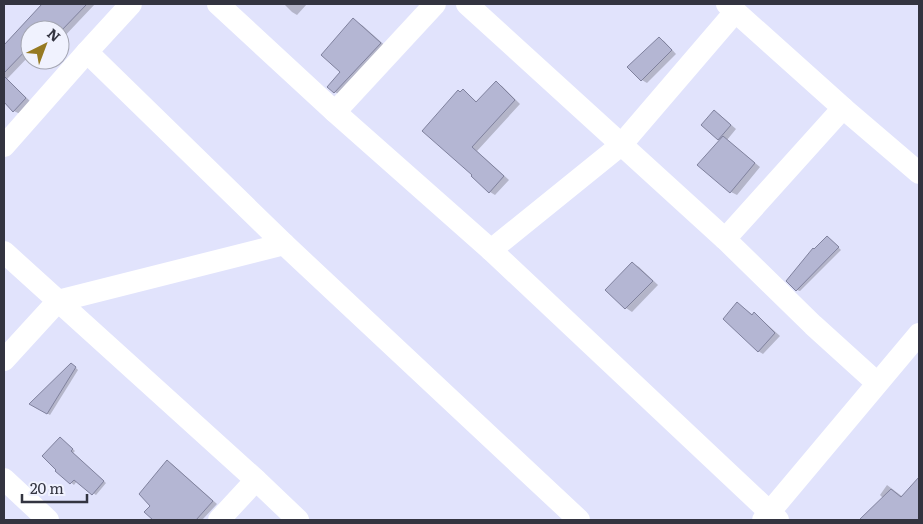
<svg xmlns="http://www.w3.org/2000/svg" width="923" height="524" viewBox="0 0 923 524" font-family="Literata,serif">
<style>
.shadow{fill:#0003}
.building{fill:#b4b6d3;stroke:#80829e}
.lines{fill:none;stroke-linecap:round;stroke-linejoin:round}
.minor{stroke:#fff;stroke-width:22}
</style>
<rect width="100%" height="100%" fill="#e1e3fc"/>
<g class="shadow">
<polygon points="44,4 95,4 60,41 60,30 30,30 30,55 7,79 31,102 20,114 14,111 4,101 4,45"/>
<polygon points="284,4 307,4 297,15 292,12"/>
<polygon points="353,20 362,25 389,49 344,98 335,92 329,86 341,72"/>
<polygon points="659,38 664,41 676,54 647,83 642,80 629,67"/>
<polygon points="497,83 502,86 520,104 477,151 509,180 495,195 490,192 473,176 461,93 463,90 468,94 477,102"/>
<polygon points="714,111 720,115 736,129 727,140 760,167 737,195 731,192 721,140 718,139"/>
<polygon points="830,239 841,250 800,291 797,290"/>
<polygon points="632,263 639,267 658,285 632,312 626,308"/>
<polygon points="737,303 753,315 754,314 759,317 780,336 763,354 758,351"/>
<polygon points="74,366 78,370 50,415 32,404"/>
<polygon points="61,438 75,451 73,453 106,483 96,495 77,481 74,485 57,471"/>
<polygon points="167,462 172,464 217,504 202,520 155,520 146,512 151,506"/>
<polygon points="919,479 919,520 908,520 905,518 903,520 875,520 867,514 883,498 880,495 887,485 903,497"/>
</g>
<g class="building">
<polygon points="42,4 87,4 60,32 60,30 30,30 30,46 4,73 4,45"/>
<polygon points="353,18 381,43 334,93 327,87 340,72 321,55"/>
<polygon points="659,37 672,50 641,81 627,67"/>
<polygon points="4,76 26,98 13,112 4,102"/>
<polygon points="496,81 515,100 472,147 504,176 489,193 471,176 472,175 422,131 458,90 460,92 463,89 476,102"/>
<polygon points="714,110 731,125 718,140 701,125"/>
<polygon points="723,136 755,163 730,193 697,165"/>
<polygon points="827,236 839,247 796,291 786,281 813,248 814,249"/>
<polygon points="632,262 653,281 625,309 605,290"/>
<polygon points="737,302 752,315 754,312 775,333 758,352 723,319"/>
<polygon points="71,363 76,367 47,414 29,404"/>
<polygon points="60,437 73,449 71,451 104,481 92,495 74,480 70,484 55,471 56,470 42,456"/>
<polygon points="167,460 213,501 196,520 153,520 144,512 150,506 139,494"/>
<polygon points="919,477 919,520 859,520 891,489 901,497"/>
</g>
<g class="lines">
<g class="minor">
<polyline points="218,4 335,112 491,250 778,520"/>
<polyline points="467,4 725,239 813,325 877,383"/>
<polyline points="727,4 843,108 919,173"/>
<polyline points="87,52 284,244 579,520"/>
<polyline points="335,112 435,4"/>
<polyline points="4,146 87,52 131,4"/>
<polyline points="725,239 843,108"/>
<polyline points="491,250 621,145 735,12"/>
<polyline points="4,252 256,480 298,520"/>
<polyline points="4,360 58,301 284,244"/>
<polyline points="4,479 48,520"/>
<polyline points="219,520 256,480"/>
<polyline points="763,520 919,334"/>
</g>
</g>
<rect width="923" height="524" fill="none" stroke="#333440" stroke-width="10"/>
<g transform="translate(45 45) rotate(42)"><circle r="24" fill="#f0f2fe" stroke="#a4a6b2"/>
<path d="M0-4L9 19L0 12L-9 19Z" fill="#967a22"/>
<text y="-8" font-size="14" font-weight="bold" text-anchor="middle" fill="#333440">N</text>
</g>
<path d="M22 494v8h65v-8" fill="none" stroke="#333440" stroke-width="2.5"/>
<text x="30" y="494" font-size="15" fill="#333440" stroke="#f0f2fe" stroke-width="4" paint-order="stroke">20 m</text>
</svg>
